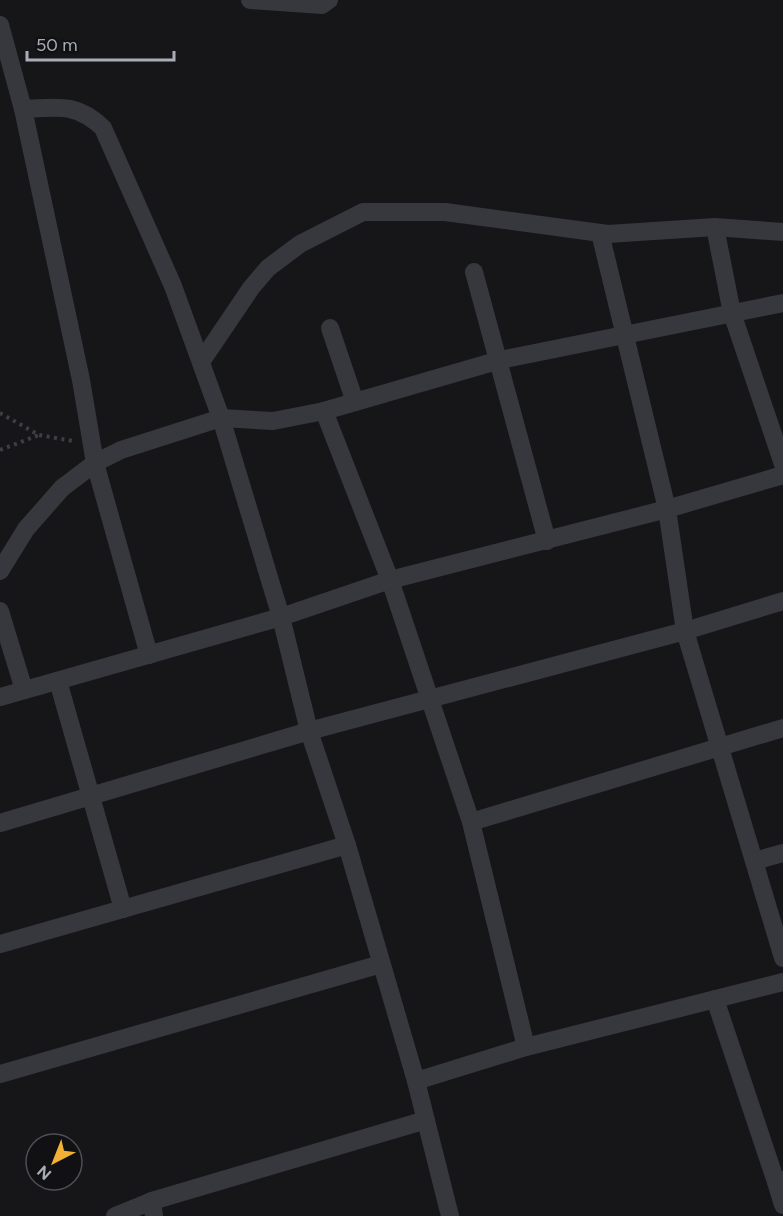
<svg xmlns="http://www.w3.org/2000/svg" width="783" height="1216" viewBox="0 0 783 1216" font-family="Figtree,sans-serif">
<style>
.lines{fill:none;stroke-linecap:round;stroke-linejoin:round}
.path{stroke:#3d3f44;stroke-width:4;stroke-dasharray:3 4.5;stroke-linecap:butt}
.minor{stroke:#37383d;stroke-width:18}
</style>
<rect width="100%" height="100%" fill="#161618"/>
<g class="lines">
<g class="path">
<polyline points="0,413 39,435 73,441"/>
<polyline points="0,450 39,435"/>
</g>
<g class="minor">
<polyline points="250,0 322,5 329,0"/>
<path d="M0 25 23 109C58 108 76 102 103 128L173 286 221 418 281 617 309 731 347 845 416 1081 526 1047 783 982"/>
<polyline points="23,109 81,380 95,463 149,655"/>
<polyline points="715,227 732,313 783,464"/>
<polyline points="600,233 667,509 685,631 783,958"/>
<polyline points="474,272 547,541"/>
<polyline points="330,328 355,402"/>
<polyline points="201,362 251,288 268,268 300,244 363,212 445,212 608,234 715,227 783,232"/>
<polyline points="324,411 390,580 471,822 526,1047"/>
<polyline points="0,571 26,529 62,488 95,463 121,450 221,418 273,421 324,411 500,360 783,303"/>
<polyline points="0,611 24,690"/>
<polyline points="58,681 123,909"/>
<polyline points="0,697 281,617 390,580 667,509 783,475"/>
<polyline points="471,822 783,728"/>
<polyline points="0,823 309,731 685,631 783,601"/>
<polyline points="754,861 783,853"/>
<polyline points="0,944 347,845"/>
<polyline points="715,999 776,1182 783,1180"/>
<polyline points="0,1074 381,964"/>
<polyline points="416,1081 450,1216"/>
<polyline points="776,1182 783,1205"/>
<polyline points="152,1201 426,1120"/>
<polyline points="115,1216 152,1201 154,1216"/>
</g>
</g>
<g transform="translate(54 1162) rotate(222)"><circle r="28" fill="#111113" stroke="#4d4f55" stroke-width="1.5"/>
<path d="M0-4.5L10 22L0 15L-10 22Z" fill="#f2b134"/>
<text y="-9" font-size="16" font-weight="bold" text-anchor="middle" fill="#a8adb8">N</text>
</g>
<path d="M27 51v9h147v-9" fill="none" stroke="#a8adb8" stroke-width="3"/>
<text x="36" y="51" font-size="18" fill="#a8adb8" stroke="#111113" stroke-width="4.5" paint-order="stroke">50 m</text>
</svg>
